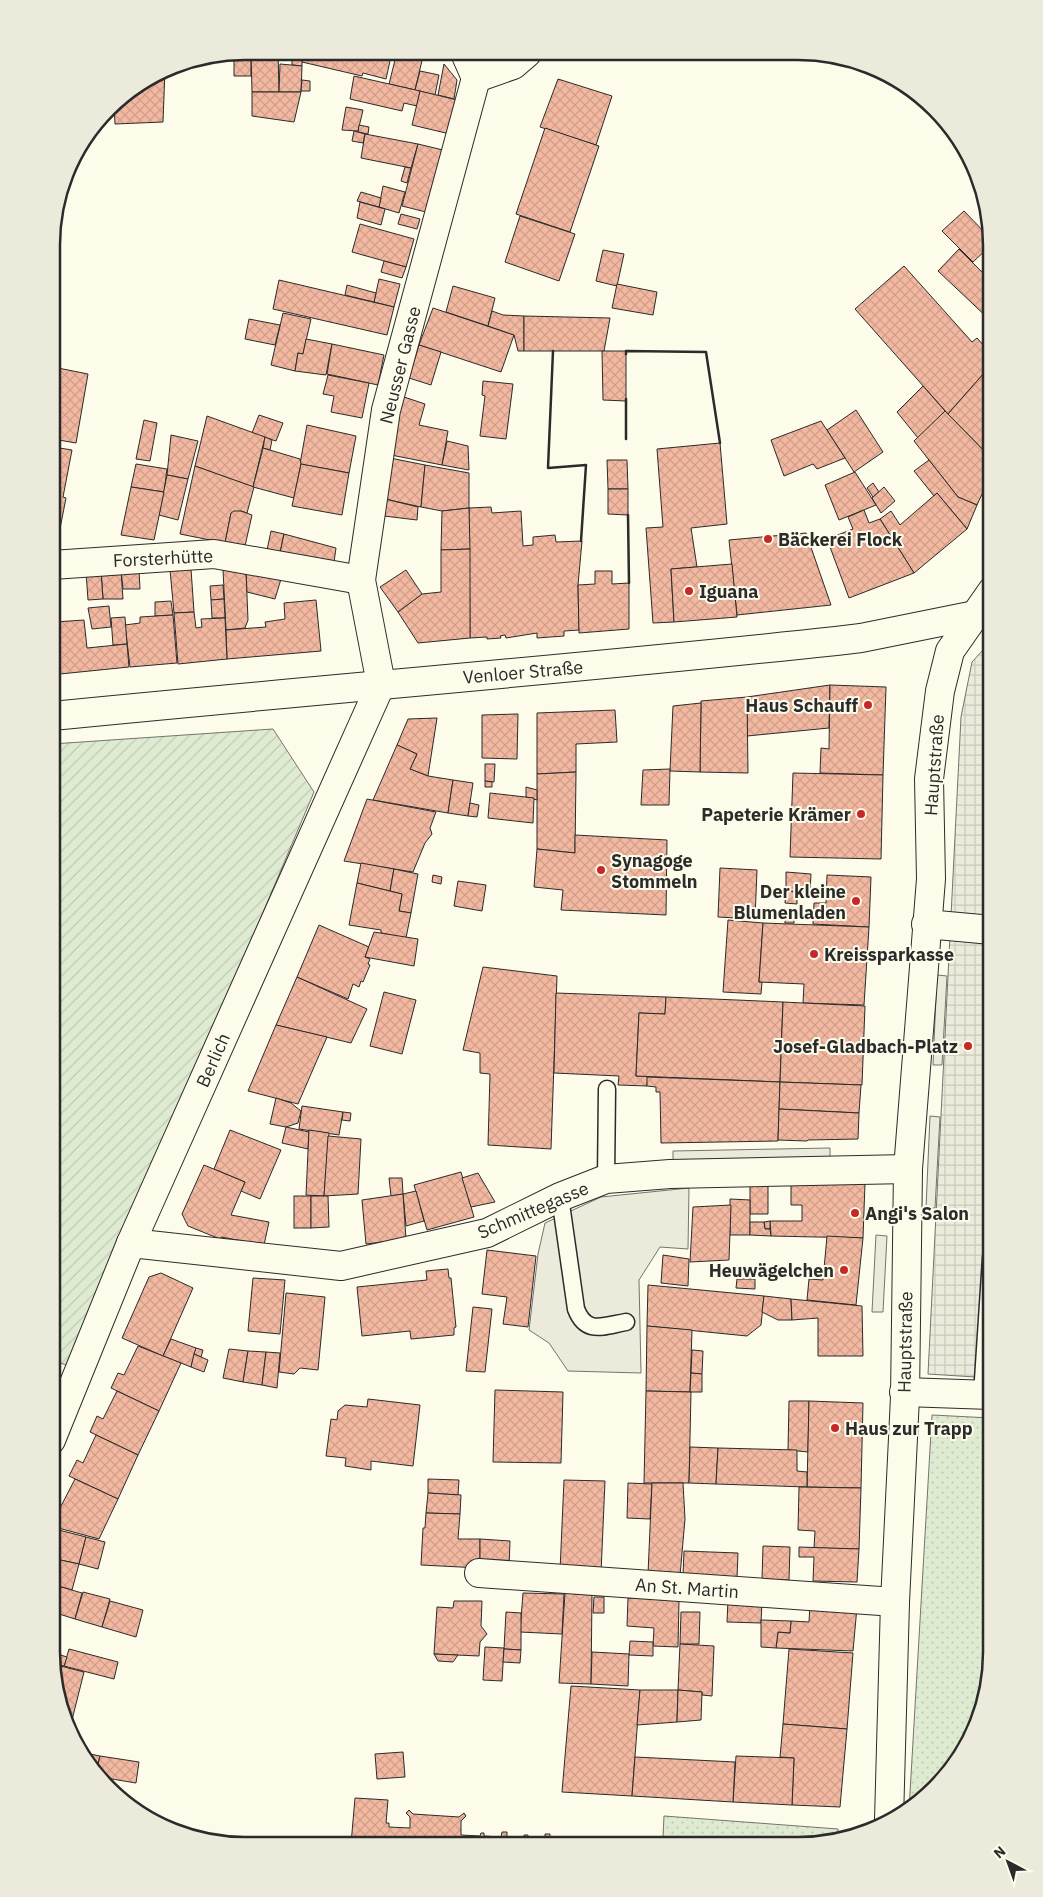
<svg xmlns="http://www.w3.org/2000/svg" width="1043" height="1897" viewBox="0 0 1043 1897" font-family="'IBM Plex Sans',sans-serif">
<style>
.grass{fill:url(#grass-dots);stroke:#74746e}
.garden{fill:url(#garden-furrows);stroke:#74746e}
.parking{fill:#eceadb;stroke:#74746e}
.plaza{fill:url(#plaza-grid);stroke:#74746e}
.building{fill:url(#building-cross-hatch);stroke:#2b2b2b}
.lines{fill:none;stroke-linecap:round;stroke-linejoin:round}
.lane-casing{stroke:#2b2b2b;stroke-width:19}
.street-casing{stroke:#2b2b2b;stroke-width:30}
.secondary-casing{stroke:#2b2b2b;stroke-width:30}
.lane{stroke:#fdfbea;stroke-width:16}
.street{stroke:#fdfbea;stroke-width:28}
.secondary{stroke:#fdfbea;stroke-width:28}
.wall{stroke:#2b2b2b;stroke-width:2.5}
.poi-dot{fill:#c62828;stroke:#fdfbea;stroke-width:2}
.labels{text-anchor:middle;dominant-baseline:central;stroke-width:4;stroke-linejoin:round;paint-order:stroke}
.street-label{font-size:18px;fill:#2b2b2b;stroke:#fdfbea}
.poi-label{font-size:18px;font-weight:bold;fill:#2b2b2b;stroke:#fdfbea;text-anchor:start}
.rim{fill:none;stroke:#2b2b2b;stroke-width:2.5}
</style>
<defs>
<pattern id="grass-dots" width="8" height="8" patternUnits="userSpaceOnUse" patternTransform="scale(1.25)"><rect width="8" height="8" fill="#deebd1"/><path d="M2 2h.1M6 6h.1" fill="none" stroke="#bfcab4" stroke-width="1.8" stroke-linecap="round"/></pattern>
<pattern id="garden-furrows" width="10" height="10" patternUnits="userSpaceOnUse" patternTransform="scale(1.25)"><rect width="10" height="10" fill="#deebd1"/><path d="M-1 1l2-2M0 10L10 0M9 11l2-2" fill="none" stroke="#bfcab4"/></pattern>
<pattern id="plaza-grid" width="8" height="8" patternUnits="userSpaceOnUse" patternTransform="scale(1.25)"><rect width="8" height="8" fill="#eceadb"/><path d="M0 4h8M4 0v8" fill="none" stroke="#cbc9bc"/></pattern>
<pattern id="building-cross-hatch" width="8" height="8" patternUnits="userSpaceOnUse" patternTransform="scale(1.25)"><rect width="8" height="8" fill="#f2b8a0"/><path d="M0 0l8 8M0 8l8-8" fill="none" stroke="#d09e8a"/></pattern>
</defs>
<rect width="100%" height="100%" fill="#fdfbea"/>
<g class="grass">
<polygon points="932,1415 991,1418 991,1665 977,1726 952,1770 916,1806 909,1810"/>
<polygon points="664,1816 838,1829 838,1839 798,1846 714,1846 714,1841 663,1837"/>
</g>
<polygon class="garden" points="273,729 314,792 71,1366 52,1361 52,744"/>
<g class="parking">
<polygon points="937,975 947,976 942,1065 933,1065"/>
<polygon points="930,1116 940,1117 935,1208 926,1208"/>
<polygon points="830,1148 830,1160 673,1163 673,1151"/>
<polygon points="689,1188 688,1249 660,1247 639,1280 641,1373 568,1371 549,1343 529,1330 538,1254 545,1223 601,1197"/>
<polygon points="876,1235 887,1236 883,1312 872,1312"/>
</g>
<polygon class="plaza" points="992,640 991,1378 928,1374 961,717 972,662"/>
<g class="building">
<polygon points="245,51 251,51 251,76 234,76 234,53"/>
<polygon points="251,51 278,51 279,92 252,92"/>
<polygon points="303,52 392,52 386,79 363,73 362,76 302,62"/>
<polygon points="397,52 424,52 415,90 389,84"/>
<polygon points="292,55 302,56 302,66 292,65"/>
<polygon points="280,64 302,66 301,92 279,92"/>
<polygon points="444,64 457,80 454,99 438,95"/>
<polygon points="165,69 163,122 115,124 114,103 117,99"/>
<polygon points="420,71 439,75 435,95 415,90"/>
<polygon points="354,76 420,91 417,106 404,103 402,111 350,99"/>
<polygon points="558,79 612,96 596,145 540,127"/>
<polygon points="302,80 310,81 310,91 301,91"/>
<polygon points="420,91 457,100 450,134 412,125"/>
<polygon points="252,92 301,92 294,122 252,116"/>
<polygon points="346,107 363,110 358,131 342,130"/>
<polygon points="359,125 369,127 368,134 358,132"/>
<polygon points="545,128 599,146 570,232 516,214"/>
<polygon points="354,131 365,134 363,143 352,141"/>
<polygon points="365,134 418,144 411,168 361,158"/>
<polygon points="418,144 447,151 430,213 402,206"/>
<polygon points="405,167 411,168 407,183 401,181"/>
<polygon points="383,186 405,192 399,213 379,207"/>
<polygon points="361,192 381,198 379,207 357,201"/>
<polygon points="360,202 385,209 381,225 357,218"/>
<polygon points="964,211 991,239 992,244 973,262 942,231"/>
<polygon points="401,214 420,219 417,229 398,224"/>
<polygon points="520,216 575,234 559,281 505,262"/>
<polygon points="360,224 414,239 406,267 352,252"/>
<polygon points="959,249 992,282 992,290 987,295 992,298 990,307 992,308 992,322 938,271"/>
<polygon points="603,250 624,254 617,286 596,281"/>
<polygon points="384,261 406,267 402,278 381,272"/>
<polygon points="904,266 972,342 977,338 992,355 992,364 948,414 855,309"/>
<polygon points="379,279 400,284 394,307 374,302"/>
<polygon points="279,280 394,307 387,335 273,309"/>
<polygon points="617,284 657,292 653,315 612,308"/>
<polygon points="347,285 376,293 374,302 345,295"/>
<polygon points="453,286 495,298 488,326 446,312"/>
<polygon points="433,308 514,335 501,372 419,345"/>
<polygon points="492,311 503,315 524,316 524,351 518,351 514,335 488,326"/>
<polygon points="283,313 311,319 303,354 298,353 295,371 271,365"/>
<polygon points="524,316 610,318 604,351 524,351"/>
<polygon points="249,319 280,325 275,345 245,339"/>
<polygon points="306,339 332,344 326,375 295,371 298,353 303,354"/>
<polygon points="332,344 384,355 378,385 327,374"/>
<polygon points="419,345 441,352 431,385 409,378"/>
<polygon points="602,351 626,351 626,401 603,400"/>
<polygon points="992,364 992,459 948,414"/>
<polygon points="53,367 88,374 76,443 53,439"/>
<polygon points="328,375 369,383 362,418 331,412 334,396 323,394"/>
<polygon points="483,381 513,384 506,439 480,436 485,396 482,395"/>
<polygon points="923,386 945,411 918,438 897,412"/>
<polygon points="404,397 425,404 419,425 448,431 442,465 391,455 396,423"/>
<polygon points="856,410 883,452 854,472 827,430"/>
<polygon points="945,411 992,459 992,472 977,505 958,497 914,441"/>
<polygon points="259,415 283,423 276,441 252,433"/>
<polygon points="207,416 265,437 253,487 195,466"/>
<polygon points="144,420 157,423 150,461 136,459"/>
<polygon points="821,421 845,458 817,469 813,464 784,476 771,440"/>
<polygon points="307,425 356,436 349,473 300,464"/>
<polygon points="171,435 198,441 188,479 167,475"/>
<polygon points="265,437 272,440 270,450 263,448"/>
<polygon points="447,441 468,446 469,470 442,465"/>
<polygon points="720,443 727,524 691,528 697,567 671,569 674,622 653,623 646,528 663,527 657,449"/>
<polygon points="53,447 72,450 63,497 66,498 57,544 53,544"/>
<polygon points="263,448 300,459 301,464 294,498 253,487"/>
<polygon points="390,458 425,465 421,507 385,499"/>
<polygon points="607,460 627,460 628,489 608,489"/>
<polygon points="929,460 958,497 977,505 967,529 937,493 934,496 914,471"/>
<polygon points="136,464 167,469 164,492 131,487"/>
<polygon points="301,464 349,473 342,515 292,506"/>
<polygon points="425,465 469,473 469,508 442,511 421,507"/>
<polygon points="195,466 254,487 247,513 241,511 231,513 225,543 180,534"/>
<polygon points="855,472 876,505 839,520 825,485"/>
<polygon points="167,475 188,479 178,520 159,515"/>
<polygon points="873,483 879,492 873,497 867,488"/>
<polygon points="131,487 164,492 154,540 121,535"/>
<polygon points="884,487 895,501 881,513 872,498"/>
<polygon points="608,489 628,489 628,515 608,514"/>
<polygon points="937,493 967,529 914,573 880,519 891,511 900,525"/>
<polygon points="385,499 418,507 417,520 384,516"/>
<polygon points="491,507 492,513 521,511 523,546 533,545 533,537 555,535 556,542 582,541 578,585 579,630 564,631 564,636 537,638 537,633 506,638 505,635 500,636 501,638 487,639 487,637 470,638 469,508"/>
<polygon points="469,508 470,549 441,550 442,511"/>
<polygon points="864,510 869,523 880,519 914,573 849,598 827,539 853,529 848,517"/>
<polygon points="234,511 241,511 252,515 245,546 225,543 231,513"/>
<polygon points="271,531 284,534 280,553 267,550"/>
<polygon points="806,533 831,605 737,615 729,540"/>
<polygon points="284,534 336,548 334,562 280,553"/>
<polygon points="470,549 470,638 418,643 398,612 422,594 441,592 441,550"/>
<polygon points="732,564 737,617 674,622 671,569"/>
<polygon points="191,569 194,612 174,613 170,570"/>
<polygon points="238,569 246,571 248,620 245,628 226,630 223,570"/>
<polygon points="139,570 140,589 123,589 121,571"/>
<polygon points="406,570 422,594 398,612 380,587"/>
<polygon points="101,571 121,571 123,599 103,599"/>
<polygon points="101,571 103,599 88,600 86,572"/>
<polygon points="246,571 281,579 275,599 247,592"/>
<polygon points="595,571 612,571 612,584 629,583 629,629 579,633 578,585 595,584"/>
<polygon points="223,585 224,599 211,600 210,586"/>
<polygon points="224,599 225,618 212,618 211,600"/>
<polygon points="316,600 321,651 227,659 226,630 266,627 265,622 285,619 284,603"/>
<polygon points="171,601 173,615 155,616 155,602"/>
<polygon points="109,606 111,627 92,629 88,608"/>
<polygon points="194,612 196,628 202,627 201,619 225,618 227,659 178,664 174,613"/>
<polygon points="173,615 177,663 130,667 125,625 140,623 140,617"/>
<polygon points="125,617 127,644 113,645 111,618"/>
<polygon points="52,618 58,674 52,674"/>
<polygon points="84,620 87,648 127,644 129,667 60,674 55,622"/>
<polygon points="830,685 829,728 747,736 747,697"/>
<polygon points="830,685 886,687 883,775 820,773 821,748 829,749"/>
<polygon points="747,697 748,773 700,772 701,701"/>
<polygon points="701,703 700,772 670,771 673,706"/>
<polygon points="615,710 617,742 576,744 576,772 537,774 537,713"/>
<polygon points="518,714 517,759 482,758 482,715"/>
<polygon points="437,718 428,776 410,769 417,754 397,745 408,719"/>
<polygon points="397,745 417,754 410,769 428,776 453,780 448,813 373,800"/>
<polygon points="485,764 495,764 494,782 485,781"/>
<polygon points="670,769 669,805 641,805 643,770"/>
<polygon points="576,772 575,853 537,849 537,774"/>
<polygon points="793,773 883,775 881,859 790,857"/>
<polygon points="453,780 473,783 468,816 448,813"/>
<polygon points="485,781 492,782 492,787 485,787"/>
<polygon points="526,787 537,790 537,800 526,797"/>
<polygon points="490,793 534,798 533,823 488,818"/>
<polygon points="367,799 436,812 430,828 432,834 425,843 413,872 344,861"/>
<polygon points="470,803 479,805 477,817 468,816"/>
<polygon points="575,835 667,840 666,915 561,910 563,890 534,887 537,849 575,853"/>
<polygon points="361,863 394,869 390,891 357,883"/>
<polygon points="720,868 757,870 755,919 718,917"/>
<polygon points="394,869 418,874 411,913 399,911 402,894 390,891"/>
<polygon points="786,872 811,874 810,892 786,891"/>
<polygon points="433,875 442,877 441,884 432,882"/>
<polygon points="827,875 871,877 869,927 813,924 814,903 826,903"/>
<polygon points="458,881 486,885 482,911 454,906"/>
<polygon points="357,883 402,894 399,911 411,913 406,938 381,933 381,930 349,925"/>
<polygon points="786,891 797,892 797,904 785,903"/>
<polygon points="785,916 794,917 794,923 785,923"/>
<polygon points="728,920 763,923 759,982 762,982 761,994 723,992"/>
<polygon points="763,923 869,927 864,1005 803,1003 804,984 759,982"/>
<polygon points="319,925 369,947 365,957 370,959 368,964 370,965 363,982 361,981 359,987 353,984 348,999 297,977"/>
<polygon points="374,932 418,939 414,966 365,957"/>
<polygon points="483,967 557,976 551,1149 488,1145 490,1074 480,1073 480,1053 463,1050"/>
<polygon points="297,977 367,1009 351,1043 276,1025"/>
<polygon points="384,992 416,1000 402,1054 370,1046"/>
<polygon points="556,993 666,997 665,1014 639,1013 636,1076 648,1076 647,1086 618,1085 619,1076 554,1073"/>
<polygon points="666,997 783,1002 780,1082 636,1076 639,1013 665,1014"/>
<polygon points="783,1002 865,1006 862,1085 780,1082"/>
<polygon points="276,1025 327,1037 298,1104 248,1091"/>
<polygon points="647,1077 780,1082 778,1141 661,1143 660,1092 656,1092 656,1087 647,1086"/>
<polygon points="780,1082 861,1085 859,1113 779,1109"/>
<polygon points="276,1098 291,1103 301,1111 298,1123 286,1127 270,1124"/>
<polygon points="302,1106 343,1112 339,1135 299,1129"/>
<polygon points="779,1109 859,1113 858,1139 808,1140 807,1141 778,1140"/>
<polygon points="343,1112 351,1113 350,1121 342,1120"/>
<polygon points="286,1127 309,1132 308,1149 282,1143"/>
<polygon points="230,1130 281,1150 260,1199 241,1191 245,1182 214,1169"/>
<polygon points="309,1130 329,1133 324,1196 306,1195"/>
<polygon points="328,1136 361,1139 358,1194 324,1196"/>
<polygon points="204,1165 245,1182 231,1215 269,1222 264,1245 221,1237 220,1239 188,1226 182,1214"/>
<polygon points="461,1172 474,1217 427,1230 414,1185"/>
<polygon points="478,1173 495,1202 471,1207 462,1178"/>
<polygon points="389,1178 402,1178 403,1194 391,1196"/>
<polygon points="791,1183 865,1183 863,1238 771,1236 770,1221 802,1221 802,1205 791,1205"/>
<polygon points="768,1184 768,1214 750,1214 750,1185"/>
<polygon points="416,1191 424,1221 406,1226 403,1194"/>
<polygon points="403,1194 406,1239 366,1244 362,1200"/>
<rect x="294" y="1196" width="17" height="32"/>
<polygon points="311,1196 328,1196 329,1227 311,1228"/>
<polygon points="730,1199 750,1200 750,1235 730,1235"/>
<polygon points="731,1205 729,1260 690,1262 693,1207"/>
<polygon points="770,1221 770,1229 765,1229 764,1222"/>
<polygon points="750,1222 764,1222 765,1229 770,1229 771,1236 750,1235"/>
<polygon points="827,1236 863,1238 856,1305 807,1300 809,1279 823,1280"/>
<polygon points="487,1250 536,1256 528,1327 503,1324 507,1297 482,1294"/>
<polygon points="663,1255 689,1259 688,1286 661,1283"/>
<polygon points="448,1269 449,1278 451,1278 456,1327 454,1328 454,1335 411,1339 410,1331 362,1336 357,1287 427,1280 426,1271"/>
<polygon points="161,1273 193,1288 163,1356 122,1338 149,1277"/>
<polygon points="253,1278 285,1280 280,1334 248,1331"/>
<polygon points="737,1279 755,1279 755,1289 736,1288"/>
<polygon points="648,1285 764,1296 761,1325 747,1336 647,1326"/>
<polygon points="286,1293 325,1297 318,1370 300,1368 294,1374 279,1372"/>
<polygon points="764,1296 791,1299 792,1320 778,1320 762,1312"/>
<polygon points="791,1299 862,1306 863,1356 818,1356 818,1318 792,1320"/>
<polygon points="473,1307 492,1309 485,1372 466,1371"/>
<polygon points="647,1326 692,1330 690,1392 646,1391"/>
<polygon points="171,1339 196,1348 191,1367 163,1356"/>
<polygon points="138,1346 181,1363 159,1411 111,1388 118,1373 124,1375"/>
<polygon points="196,1348 203,1350 201,1357 194,1354"/>
<polygon points="229,1349 248,1351 243,1382 223,1378"/>
<polygon points="692,1350 703,1351 702,1374 691,1373"/>
<polygon points="248,1351 266,1352 262,1385 243,1382"/>
<polygon points="266,1352 280,1353 277,1388 262,1385"/>
<polygon points="194,1354 208,1360 204,1372 191,1367"/>
<polygon points="691,1373 702,1374 702,1392 690,1392"/>
<polygon points="495,1390 563,1392 561,1463 493,1462"/>
<polygon points="117,1391 159,1411 138,1455 90,1432 97,1416 103,1419"/>
<polygon points="646,1391 691,1392 689,1483 644,1483"/>
<polygon points="368,1399 420,1405 413,1466 371,1461 371,1470 345,1466 346,1458 326,1456 331,1419 337,1420 338,1411 345,1405 367,1407"/>
<polygon points="789,1401 809,1401 808,1452 788,1450"/>
<polygon points="809,1401 863,1403 861,1488 807,1487"/>
<polygon points="96,1435 138,1455 118,1499 69,1476 77,1460 83,1463"/>
<polygon points="690,1447 718,1448 716,1484 689,1483"/>
<polygon points="718,1448 797,1450 797,1471 807,1472 807,1487 716,1484"/>
<polygon points="75,1479 118,1499 99,1539 51,1526 51,1514 55,1506 60,1508"/>
<polygon points="428,1479 459,1480 458,1495 428,1493"/>
<polygon points="564,1480 605,1481 601,1573 560,1571"/>
<polygon points="628,1483 652,1484 650,1519 627,1518"/>
<polygon points="652,1483 683,1483 685,1519 680,1576 648,1574"/>
<polygon points="799,1487 861,1488 859,1549 814,1548 815,1531 798,1530"/>
<polygon points="428,1493 461,1495 460,1514 426,1513"/>
<polygon points="426,1513 460,1514 458,1539 480,1539 480,1568 421,1565 423,1528 425,1528"/>
<polygon points="51,1528 86,1537 79,1564 51,1558"/>
<polygon points="86,1537 105,1542 98,1569 79,1564"/>
<polygon points="480,1539 510,1541 509,1568 480,1568"/>
<polygon points="763,1546 790,1547 789,1580 762,1579"/>
<polygon points="799,1547 859,1549 857,1582 813,1581 814,1557 799,1557"/>
<polygon points="684,1551 738,1553 737,1578 683,1576"/>
<polygon points="51,1558 79,1564 72,1590 51,1584"/>
<polygon points="51,1584 82,1593 75,1619 56,1613 51,1626"/>
<polygon points="83,1592 110,1599 102,1627 75,1619"/>
<polygon points="523,1593 564,1594 562,1634 520,1632"/>
<polygon points="565,1593 592,1595 591,1684 559,1683"/>
<polygon points="594,1597 604,1597 604,1613 593,1613"/>
<polygon points="628,1598 679,1600 678,1647 653,1646 654,1628 627,1626"/>
<polygon points="728,1600 762,1601 761,1623 727,1622"/>
<polygon points="110,1601 143,1610 136,1637 102,1627"/>
<polygon points="454,1601 482,1601 481,1626 487,1634 480,1642 479,1656 434,1654 437,1607 453,1608"/>
<polygon points="810,1604 857,1607 853,1651 776,1648 778,1632 790,1633 791,1621 809,1622"/>
<polygon points="506,1612 521,1613 521,1650 504,1649"/>
<polygon points="681,1612 700,1612 699,1644 680,1644"/>
<polygon points="761,1620 791,1621 790,1633 778,1632 776,1648 761,1647"/>
<polygon points="630,1641 653,1642 653,1656 629,1655"/>
<polygon points="680,1644 714,1646 712,1696 702,1695 702,1692 678,1690"/>
<polygon points="485,1647 504,1648 502,1681 483,1680"/>
<polygon points="69,1649 118,1662 114,1679 64,1666"/>
<polygon points="504,1649 521,1650 520,1663 503,1662"/>
<polygon points="789,1649 853,1653 847,1729 783,1724"/>
<polygon points="51,1652 67,1657 64,1666 53,1664"/>
<polygon points="592,1652 629,1654 628,1686 591,1684"/>
<polygon points="434,1654 458,1655 453,1662 438,1661"/>
<polygon points="53,1664 84,1672 70,1728 68,1727 62,1715"/>
<polygon points="571,1686 640,1690 632,1796 562,1792"/>
<polygon points="640,1690 678,1690 677,1722 637,1725"/>
<polygon points="678,1690 702,1692 701,1720 677,1722"/>
<polygon points="783,1724 847,1729 840,1807 792,1805 794,1758 780,1757"/>
<polygon points="80,1752 100,1756 96,1773 84,1760"/>
<polygon points="403,1752 405,1777 377,1779 375,1754"/>
<polygon points="100,1756 139,1762 136,1783 100,1777 96,1773"/>
<polygon points="736,1756 794,1758 792,1805 733,1802"/>
<polygon points="635,1757 735,1762 733,1802 632,1796"/>
<polygon points="355,1798 388,1800 386,1823 389,1823 389,1827 410,1828 410,1817 406,1813 409,1810 413,1814 459,1817 464,1813 466,1816 461,1821 461,1835 480,1836 481,1833 484,1833 484,1836 501,1837 502,1832 507,1832 507,1838 524,1839 524,1835 528,1835 528,1839 545,1840 545,1834 550,1834 550,1840 567,1841 567,1838 571,1838 571,1842 588,1842 589,1837 593,1837 593,1843 595,1843 595,1845 604,1845 351,1844"/>
</g>
<g class="lines">
<defs>
<g id="lane">
<polyline points="606,1179 607,1089"/>
<path d="M560 1197 576 1309C586 1335 603 1326 626 1322"/>
<polyline points="982,1395 991,1258"/>
</g>
<g id="street">
<polyline points="476,78 513,65 527,53"/>
<polyline points="52,565 214,554 361,580"/>
<polyline points="926,924 992,930"/>
<polyline points="131,1243 341,1266 487,1233 560,1197 606,1179 670,1174 908,1169"/>
<polyline points="904,1392 991,1395"/>
<polyline points="51,1440 131,1243 381,684 361,580 386,410 476,78 465,53"/>
<polyline points="479,1573 895,1602"/>
</g>
<g id="secondary">
<path d="M52 716C314 690 575 669 836 641L861 638 985 613"/>
<polyline points="889,1820 895,1602 905,1397 908,1169 931,879 929,779 940,691 950,651 992,591"/>
</g>
</defs>
<use href="#lane" class="lane-casing"/>
<use href="#street" class="street-casing"/>
<use href="#secondary" class="secondary-casing"/>
<use href="#lane" class="lane"/>
<use href="#street" class="street"/>
<use href="#secondary" class="secondary"/>
<g class="wall">
<polyline points="553,351 548,468 586,465 581,541"/>
<polyline points="626,354 626,351 706,352 720,443"/>
<polyline points="626,399 626,439"/>
<polyline points="628,515 629,583"/>
</g>
</g>
<g class="poi-dot">
<circle cx="768" cy="539" r="5"/>
<circle cx="689" cy="591" r="5"/>
<circle cx="868" cy="705" r="5"/>
<circle cx="861" cy="814" r="5"/>
<circle cx="601" cy="870" r="5"/>
<circle cx="856" cy="901" r="5"/>
<circle cx="814" cy="954" r="5"/>
<circle cx="968" cy="1046" r="5"/>
<circle cx="855" cy="1213" r="5"/>
<circle cx="844" cy="1270" r="5"/>
<circle cx="835" cy="1428" r="5"/>
</g>
<g class="labels">
<g class="street-label">
<text transform="translate(400 365) rotate(-76)">Neusser Gasse</text>
<text transform="translate(163 558) rotate(-3)">Forsterhütte</text>
<text transform="translate(523 672) rotate(-5)">Venloer Straße</text>
<text transform="translate(934 765) rotate(-86)">Hauptstraße</text>
<text transform="translate(213 1060) rotate(-66)">Berlich</text>
<text transform="translate(533 1210) rotate(-23)">Schmittegasse</text>
<text transform="translate(905 1342) rotate(-89)">Hauptstraße</text>
<text transform="translate(687 1588) rotate(4)">An St. Martin</text>
</g>
<g class="poi-label">
<text x="778" y="539">Bäckerei Flock</text>
<text x="699" y="591">Iguana</text>
<text x="858" y="705" text-anchor="end">Haus Schauff</text>
<text x="851" y="814" text-anchor="end">Papeterie Krämer</text>
<text x="611" y="860">Synagoge<tspan x="611" dy="21">Stommeln</tspan></text>
<text x="846" y="891" text-anchor="end">Der kleine<tspan x="846" dy="21">Blumenladen</tspan></text>
<text x="824" y="954">Kreissparkasse</text>
<text x="958" y="1046" text-anchor="end">Josef-Gladbach-Platz</text>
<text x="865" y="1213">Angi's Salon</text>
<text x="834" y="1270" text-anchor="end">Heuwägelchen</text>
<text x="845" y="1428">Haus zur Trapp</text>
</g>
</g>
<path d="M0 0H1043V1897H0ZM245 60H798A185 185 0 0 1 983 245V1652A185 185 0 0 1 798 1837H245A185 185 0 0 1 60 1652V245A185 185 0 0 1 245 60Z" fill="#eceadb" fill-rule="evenodd"/>
<path class="rim" d="M245 60H798A185 185 0 0 1 983 245V1652A185 185 0 0 1 798 1837H245A185 185 0 0 1 60 1652V245A185 185 0 0 1 245 60Z"/>
<g transform="translate(1008 1862) rotate(319)" stroke="#fdfbea" stroke-width="4" paint-order="stroke">
<path d="M0-4L9 19L0 12L-9 19Z" fill="#2b2b2b"/>
<text y="-8" font-size="14" font-weight="bold" text-anchor="middle" fill="#2b2b2b">N</text>
</g>
</svg>
